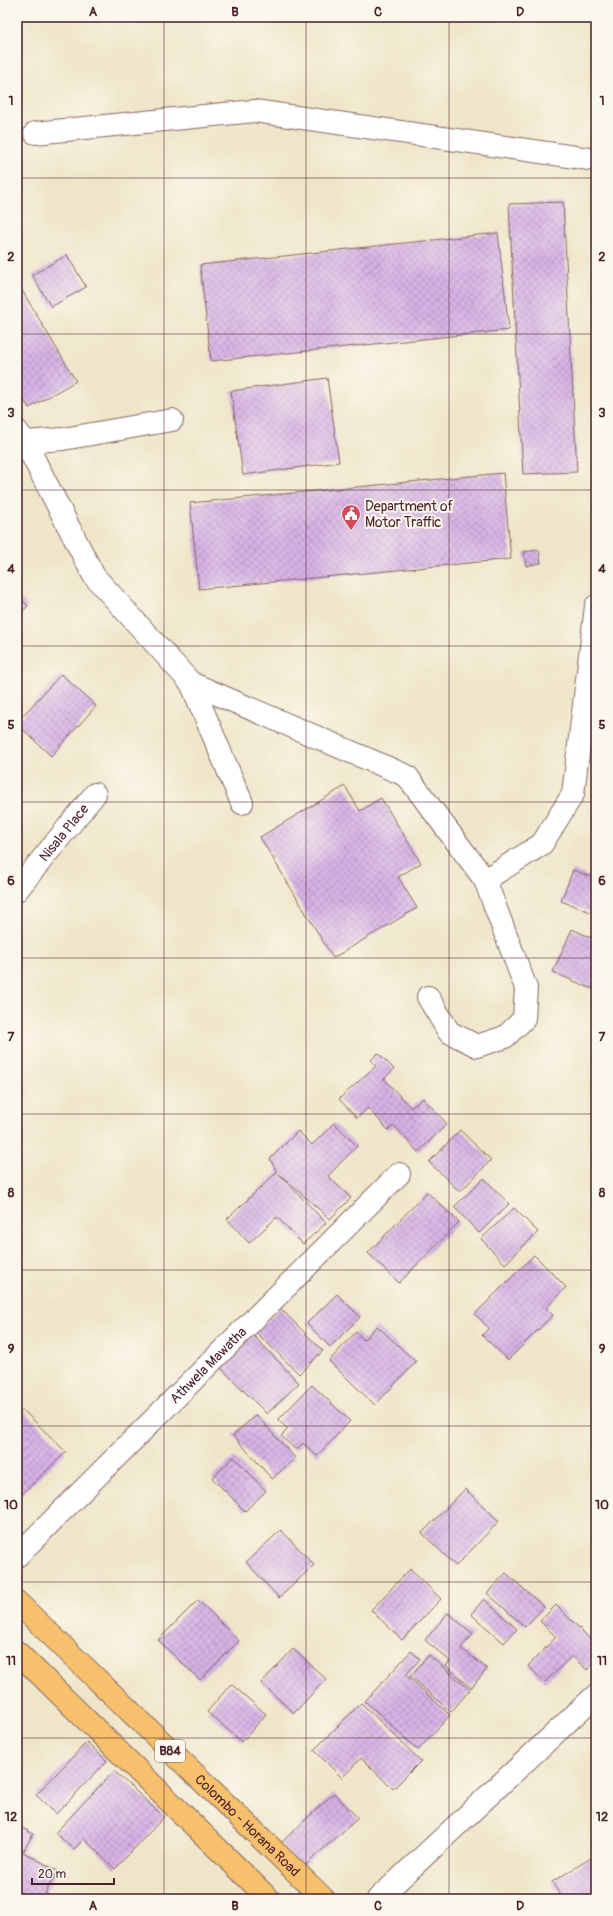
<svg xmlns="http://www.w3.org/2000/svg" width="613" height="1916" viewBox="0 0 613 1916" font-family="Pangolin,sans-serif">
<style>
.building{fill:url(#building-cross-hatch)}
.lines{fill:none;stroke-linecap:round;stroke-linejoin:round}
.minor-casing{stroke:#846562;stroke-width:24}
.major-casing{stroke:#846562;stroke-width:24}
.minor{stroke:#fff;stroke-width:22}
.major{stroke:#f7c06c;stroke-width:22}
.grid{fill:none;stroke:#4a1f2b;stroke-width:1;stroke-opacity:0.55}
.labels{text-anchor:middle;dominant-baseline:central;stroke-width:4;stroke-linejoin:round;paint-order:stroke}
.shield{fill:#fbf7ec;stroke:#7f6065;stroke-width:1}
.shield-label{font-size:13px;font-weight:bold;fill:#4a1f2b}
.poi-label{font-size:14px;fill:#4a1f2b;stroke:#fbf7ec;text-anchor:start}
.street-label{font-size:14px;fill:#4a1f2b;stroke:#fbf7ec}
.neatline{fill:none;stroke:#4a1f2b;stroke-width:1.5}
.grid-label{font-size:13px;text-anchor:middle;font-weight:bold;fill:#4a1f2b}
</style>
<defs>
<pattern id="building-cross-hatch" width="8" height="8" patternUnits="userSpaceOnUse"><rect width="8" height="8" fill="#d7b3e6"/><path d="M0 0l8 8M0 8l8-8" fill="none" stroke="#b091bb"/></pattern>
</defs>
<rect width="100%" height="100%" fill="#fbf7ec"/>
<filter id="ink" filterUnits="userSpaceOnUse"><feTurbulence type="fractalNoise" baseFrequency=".025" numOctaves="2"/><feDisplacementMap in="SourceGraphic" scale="8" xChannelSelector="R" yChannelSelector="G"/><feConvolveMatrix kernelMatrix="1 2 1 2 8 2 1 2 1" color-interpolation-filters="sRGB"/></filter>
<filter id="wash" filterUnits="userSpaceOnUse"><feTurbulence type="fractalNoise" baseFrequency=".012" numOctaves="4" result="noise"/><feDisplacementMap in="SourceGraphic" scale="16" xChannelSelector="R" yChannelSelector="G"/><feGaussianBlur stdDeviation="0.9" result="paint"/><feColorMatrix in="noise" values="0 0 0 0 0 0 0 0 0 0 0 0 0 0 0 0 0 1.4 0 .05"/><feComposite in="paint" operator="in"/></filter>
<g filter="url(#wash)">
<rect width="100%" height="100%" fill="#efe6c9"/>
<g id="blocks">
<g class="building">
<polygon points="563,202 577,472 523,474 509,204"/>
<polygon points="498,233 509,330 211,361 200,265"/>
<polygon points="67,255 86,287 51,307 32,275"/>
<polygon points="17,282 76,381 29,408 17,389"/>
<polygon points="327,378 339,462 243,475 231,391"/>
<polygon points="503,473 511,559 199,589 190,503"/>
<polygon points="539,550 541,563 526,566 524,552"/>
<polygon points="17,595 28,606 17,617"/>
<polygon points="61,674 96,706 51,756 17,724 17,722"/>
<polygon points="345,786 360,811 381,798 421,863 398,877 417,908 333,958 260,837"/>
<polygon points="573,870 596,879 596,914 561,901"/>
<polygon points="572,929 596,940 596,980 592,989 553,972"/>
<polygon points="378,1053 394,1069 384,1079 411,1108 423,1098 447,1124 418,1152 394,1126 388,1130 368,1108 357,1118 339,1099 376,1066 371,1060"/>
<polygon points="334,1123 357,1146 328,1176 351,1198 330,1219 279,1174 326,1223 303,1244 277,1217 249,1243 227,1219 277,1172 270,1159 298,1131 312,1145"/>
<polygon points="460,1130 491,1160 460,1192 429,1162"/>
<polygon points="484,1178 509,1204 479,1233 454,1207"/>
<polygon points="427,1192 459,1222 399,1283 368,1253"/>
<polygon points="514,1208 538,1232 505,1264 481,1239"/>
<polygon points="534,1255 566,1287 546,1308 553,1315 508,1360 482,1335 489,1328 475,1314"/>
<polygon points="337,1294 360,1317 330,1347 307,1323"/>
<polygon points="280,1308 323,1351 299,1374 256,1332"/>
<polygon points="377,1326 416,1362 375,1405 329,1361 356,1332 364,1340"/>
<polygon points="253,1335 299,1383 267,1414 220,1367"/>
<polygon points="312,1385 350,1421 317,1456 303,1443 296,1450 281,1436 288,1429 278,1420"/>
<polygon points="23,1410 66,1452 17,1499 17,1416"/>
<polygon points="256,1415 295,1458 272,1479 233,1435"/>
<polygon points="234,1457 266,1491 245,1511 212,1478"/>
<polygon points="465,1489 499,1521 456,1566 422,1533"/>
<polygon points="281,1530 314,1565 279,1598 246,1562"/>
<polygon points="410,1569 441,1599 402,1640 371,1610"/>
<polygon points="506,1573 544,1607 525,1627 487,1593"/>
<polygon points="484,1599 517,1629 504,1643 471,1614"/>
<polygon points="198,1600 239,1641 200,1680 158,1640"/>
<polygon points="556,1605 596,1645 596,1660 587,1670 572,1656 545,1682 528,1666 556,1637 540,1621"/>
<polygon points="448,1613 473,1634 461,1648 487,1669 471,1688 446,1666 450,1661 425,1640"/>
<polygon points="293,1649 326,1679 294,1713 261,1683"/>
<polygon points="411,1651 420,1659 406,1675 450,1715 418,1750 365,1701"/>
<polygon points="429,1655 470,1690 451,1712 410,1676"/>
<polygon points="231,1684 266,1714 242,1742 207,1712"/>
<polygon points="361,1703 421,1761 393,1789 361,1758 342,1778 314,1750"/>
<polygon points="87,1742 107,1761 56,1814 36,1795"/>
<polygon points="114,1771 164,1817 115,1869 84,1839 74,1849 55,1833"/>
<polygon points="334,1793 358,1818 301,1869 281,1843"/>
<polygon points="17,1825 33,1834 23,1852 58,1871 45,1893 55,1899 17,1899"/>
<polygon points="596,1855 596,1899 563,1899 552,1882"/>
</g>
</g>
</g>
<g filter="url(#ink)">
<use href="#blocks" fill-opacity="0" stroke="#846562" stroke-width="1"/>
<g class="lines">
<defs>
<g id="minor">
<polyline points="35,133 254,111 596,160"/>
<polyline points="17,431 25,442 94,576 191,683 407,776 485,880 526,988 524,1019 505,1037 477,1046 449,1032 428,997"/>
<polyline points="25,442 63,439 172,420"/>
<polyline points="191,683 242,803"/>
<polyline points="485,880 542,844 573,794 596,606"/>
<path id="s1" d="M17 890 95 794"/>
<path id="s2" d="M17 1556 399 1174"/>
<polyline points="378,1899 596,1695"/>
</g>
<g id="major">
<path id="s3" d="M17 1602 324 1899"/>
<polyline points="17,1652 269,1899"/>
</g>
</defs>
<use href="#minor" class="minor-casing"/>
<use href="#major" class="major-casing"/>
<use href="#minor" class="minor"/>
<use href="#major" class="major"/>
</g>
</g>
<path class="grid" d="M164 17V1899M306 17V1899M449 17V1899M17 178H596M17 334H596M17 490H596M17 646H596M17 802H596M17 958H596M17 1114H596M17 1270H596M17 1426H596M17 1582H596M17 1738H596"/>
<defs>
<symbol id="civic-pin" viewBox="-11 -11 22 30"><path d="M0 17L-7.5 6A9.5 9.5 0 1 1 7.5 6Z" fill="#d1495b" stroke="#fbf7ec"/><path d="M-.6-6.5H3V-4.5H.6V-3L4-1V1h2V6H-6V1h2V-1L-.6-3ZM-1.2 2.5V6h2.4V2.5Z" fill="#fff"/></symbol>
</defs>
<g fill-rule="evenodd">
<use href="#civic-pin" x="340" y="503" width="22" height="30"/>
</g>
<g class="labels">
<rect class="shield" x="155" y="1740" width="30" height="22" rx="3"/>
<g class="shield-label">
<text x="170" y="1751">B84</text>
</g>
<g class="poi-label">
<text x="365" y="506">Department of<tspan x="365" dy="16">Motor Traffic</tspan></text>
</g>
<g class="street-label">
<text stroke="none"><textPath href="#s1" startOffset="74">Nisala Place</textPath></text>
<text stroke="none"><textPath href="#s2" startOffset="270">Athwela Mawatha</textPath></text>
<text stroke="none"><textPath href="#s3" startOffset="321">Colombo - Horana Road</textPath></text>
</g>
</g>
<rect width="613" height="1916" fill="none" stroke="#fbf7ec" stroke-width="44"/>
<path d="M32 1878v6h82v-6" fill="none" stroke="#4a1f2b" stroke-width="2"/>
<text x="38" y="1878" font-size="12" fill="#4a1f2b" stroke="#fbf7ec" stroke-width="3" paint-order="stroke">20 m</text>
<rect x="22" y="22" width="569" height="1872" class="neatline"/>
<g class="grid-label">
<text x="93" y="16">A</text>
<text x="235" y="16">B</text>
<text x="378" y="16">C</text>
<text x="520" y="16">D</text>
<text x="11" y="105">1</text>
<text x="602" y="105">1</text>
<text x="11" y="261">2</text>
<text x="602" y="261">2</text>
<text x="11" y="417">3</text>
<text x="602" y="417">3</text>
<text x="11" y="573">4</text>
<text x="602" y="573">4</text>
<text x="11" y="729">5</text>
<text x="602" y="729">5</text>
<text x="11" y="885">6</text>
<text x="602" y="885">6</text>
<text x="11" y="1041">7</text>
<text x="602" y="1041">7</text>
<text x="11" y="1197">8</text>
<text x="602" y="1197">8</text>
<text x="11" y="1353">9</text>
<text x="602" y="1353">9</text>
<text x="11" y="1509">10</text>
<text x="602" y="1509">10</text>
<text x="11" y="1665">11</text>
<text x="602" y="1665">11</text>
<text x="11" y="1821">12</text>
<text x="602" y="1821">12</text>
<text x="93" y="1910">A</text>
<text x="235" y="1910">B</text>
<text x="378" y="1910">C</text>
<text x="520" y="1910">D</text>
</g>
</svg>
